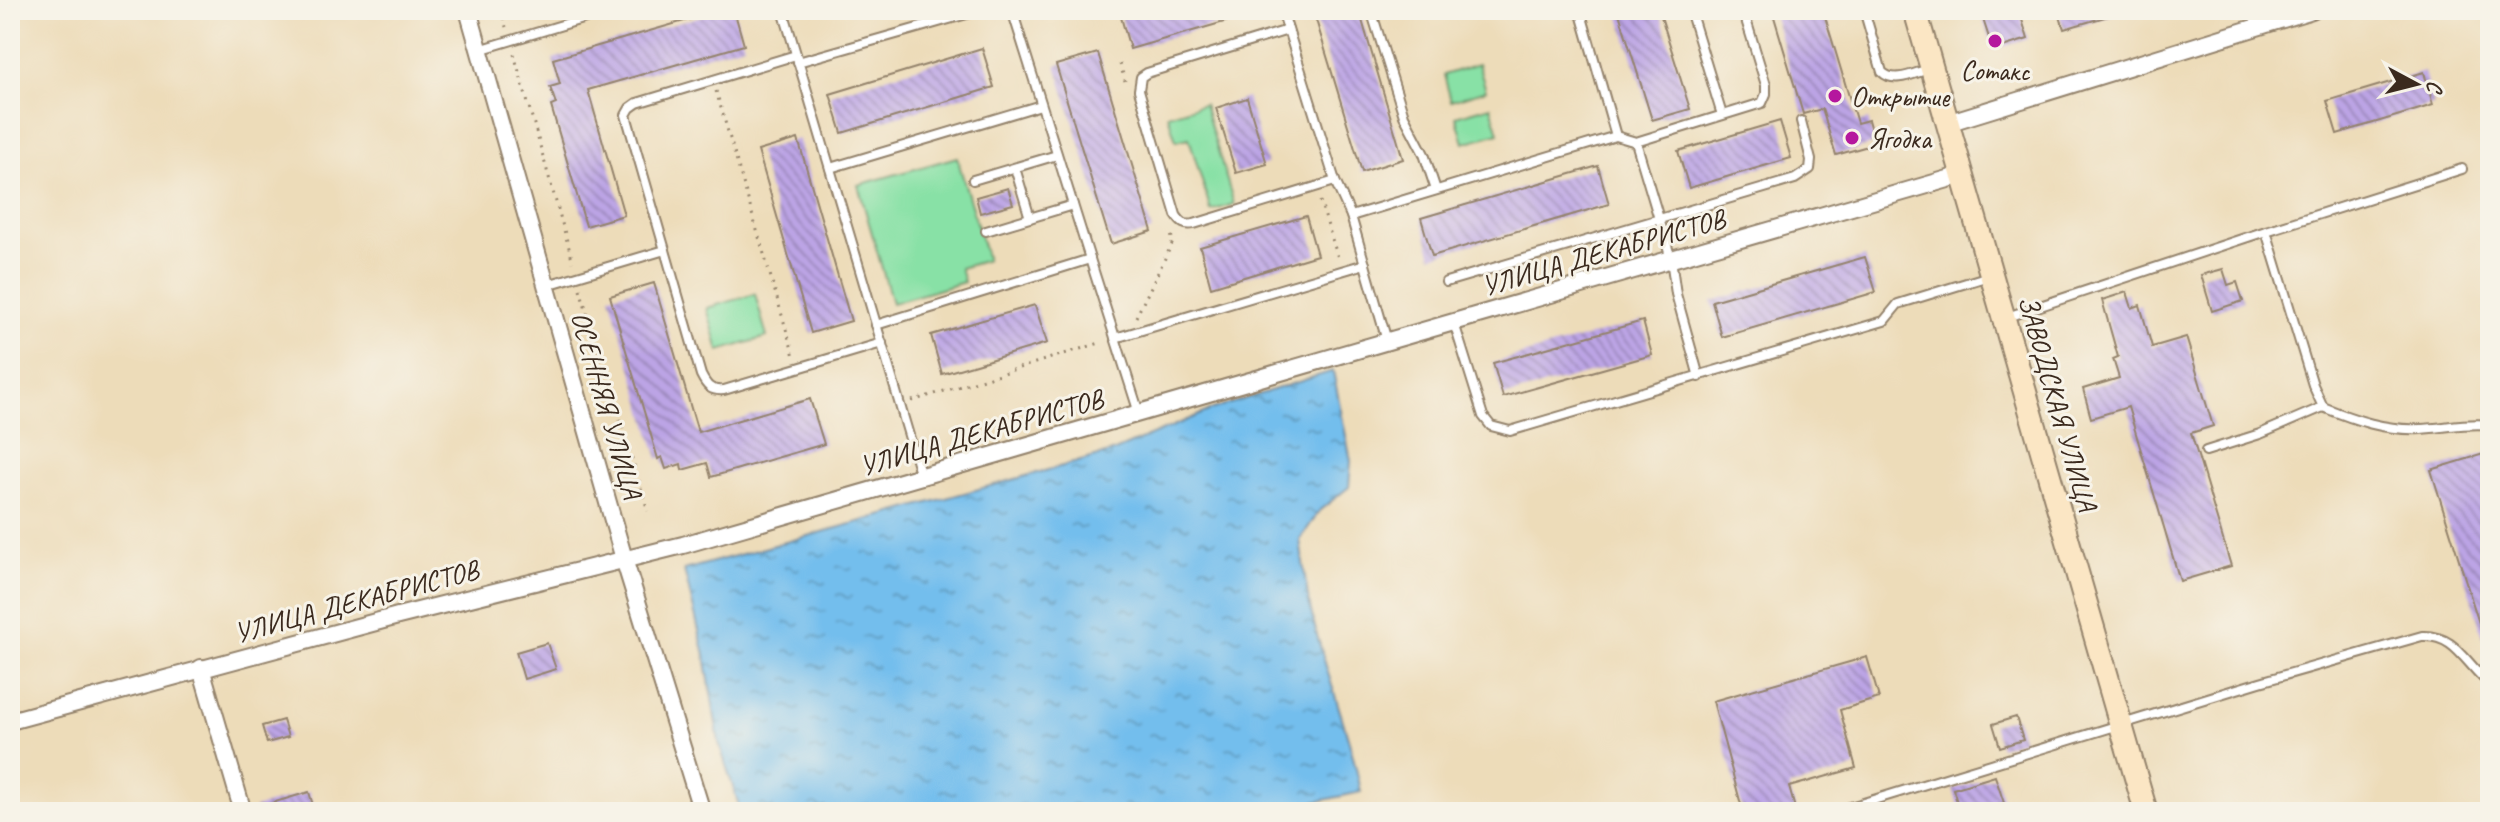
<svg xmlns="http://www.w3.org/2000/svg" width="2500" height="822" viewBox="0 0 2500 822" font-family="Caveat,sans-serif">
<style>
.green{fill:#88e1a6;stroke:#628662;stroke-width:2}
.water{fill:url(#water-ripples);stroke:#577486;stroke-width:2}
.building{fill:url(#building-back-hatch)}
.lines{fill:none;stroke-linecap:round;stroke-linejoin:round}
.lane-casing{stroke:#94836c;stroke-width:12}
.street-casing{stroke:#94836c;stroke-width:20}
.secondary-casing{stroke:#94836c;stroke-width:26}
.path{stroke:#94836c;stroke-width:3;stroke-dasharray:2 6;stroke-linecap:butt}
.lane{stroke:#fff;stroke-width:8}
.street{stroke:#fff;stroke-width:16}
.secondary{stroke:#fbe6c4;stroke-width:22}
.poi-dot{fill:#b5179e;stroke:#f7f3e8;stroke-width:3}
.labels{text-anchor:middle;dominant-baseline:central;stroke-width:6;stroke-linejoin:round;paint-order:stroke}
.poi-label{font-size:28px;fill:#3b2a1e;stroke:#f7f3e8;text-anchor:start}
.street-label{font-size:28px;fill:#3b2a1e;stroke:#f7f3e8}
</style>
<defs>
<pattern id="water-ripples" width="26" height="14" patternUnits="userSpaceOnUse" patternTransform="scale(2)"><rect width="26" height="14" fill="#73beed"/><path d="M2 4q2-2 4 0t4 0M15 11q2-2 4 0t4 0" fill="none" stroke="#609bbf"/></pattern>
<pattern id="building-back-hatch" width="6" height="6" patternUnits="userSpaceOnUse" patternTransform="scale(2)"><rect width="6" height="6" fill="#bca4e5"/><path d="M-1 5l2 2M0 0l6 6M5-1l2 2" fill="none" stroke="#9a86b9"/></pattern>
</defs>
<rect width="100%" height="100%" fill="#f7f3e8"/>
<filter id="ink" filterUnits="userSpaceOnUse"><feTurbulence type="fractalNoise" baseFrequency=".0125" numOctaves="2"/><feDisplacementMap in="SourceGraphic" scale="16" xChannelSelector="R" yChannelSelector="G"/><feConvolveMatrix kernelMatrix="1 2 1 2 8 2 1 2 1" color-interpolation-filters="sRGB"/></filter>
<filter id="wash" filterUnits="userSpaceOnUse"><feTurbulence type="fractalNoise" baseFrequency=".006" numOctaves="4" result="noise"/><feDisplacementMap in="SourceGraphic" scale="32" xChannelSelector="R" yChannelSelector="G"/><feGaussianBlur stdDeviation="1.8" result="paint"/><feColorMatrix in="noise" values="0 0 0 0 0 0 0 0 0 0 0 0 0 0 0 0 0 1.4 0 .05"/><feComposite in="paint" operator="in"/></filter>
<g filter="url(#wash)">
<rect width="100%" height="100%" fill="#eddcb9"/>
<g class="green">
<polygon points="1478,64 1486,90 1451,101 1444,75"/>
<polygon points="1204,104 1234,204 1211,211 1189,138 1176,141 1168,115"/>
<polygon points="1491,106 1499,133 1464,143 1456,116"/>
<polygon points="957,157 987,260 960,268 964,282 892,303 858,185"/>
<polygon points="755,294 767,337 719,351 707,308"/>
</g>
<path class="water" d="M1333 371 1351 461 1349 487 1320 510 1300 540C1303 561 1305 581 1309 602 1322 666 1349 727 1361 792L1296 806 1289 812H741L719 743 705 655 684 570 1110 453 1213 409Z"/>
<g id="blocks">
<g class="building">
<polygon points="722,10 734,10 744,45 588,90 624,215 586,226 551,106 556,104 550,87 560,84 553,59"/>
<polygon points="1119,10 1251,10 1252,14 1130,49"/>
<polygon points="1313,10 1359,10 1403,159 1362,172"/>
<polygon points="1618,10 1659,10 1690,109 1652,120"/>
<polygon points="1772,10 1823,10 1857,123 1868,120 1875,144 1836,155 1822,109 1803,114"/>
<polygon points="1980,10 2019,10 2028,39 1993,50"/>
<polygon points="2058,10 2115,10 2115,14 2064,29"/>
<polygon points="982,48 994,87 842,133 830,94"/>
<polygon points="1098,53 1152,231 1111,244 1056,65"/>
<polygon points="2424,72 2433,105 2337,134 2327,101"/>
<polygon points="1247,98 1267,164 1236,173 1216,108"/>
<polygon points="1780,121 1791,158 1689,188 1678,151"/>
<polygon points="798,139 851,321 811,333 758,151"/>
<polygon points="1598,166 1609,204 1432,256 1421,218"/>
<polygon points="1008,188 1013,204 980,213 976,197"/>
<polygon points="1306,216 1317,255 1211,287 1200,247"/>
<polygon points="1865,257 1876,292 1722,337 1712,301"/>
<polygon points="2223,269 2228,285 2237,282 2243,301 2212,311 2201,275"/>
<polygon points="654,283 698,432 810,399 824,444 711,477 707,463 682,470 681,464 666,469 662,457 658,459 610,296"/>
<polygon points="2127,292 2132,308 2140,305 2152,347 2186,337 2213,426 2191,433 2231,566 2180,581 2128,407 2091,418 2083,389 2119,378 2113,359 2118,357 2102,300"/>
<polygon points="1035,305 1047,343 942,374 931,335"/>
<polygon points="1643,321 1652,355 1503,397 1493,363"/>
<polygon points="2490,452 2490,523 2483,524 2490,546 2490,649 2487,649 2431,470"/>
<polygon points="547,643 556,669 524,679 516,652"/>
<polygon points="1867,657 1879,698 1840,710 1856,768 1789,787 1796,812 1743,812 1713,701"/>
<polygon points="2016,717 2023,740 2000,747 1993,724"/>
<polygon points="283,720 288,737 267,743 262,726"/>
<polygon points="1995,776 2004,803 1975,812 1960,812 1953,789"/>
<polygon points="309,792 315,812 256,812 255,808"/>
</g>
</g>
</g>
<g filter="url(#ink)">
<use href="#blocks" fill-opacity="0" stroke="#94836c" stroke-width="2"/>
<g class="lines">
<defs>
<g id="lane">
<polyline points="783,10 921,476"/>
<polyline points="1282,10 1335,181 1351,216 1387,341"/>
<polyline points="1371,10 1404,116 1424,154 1436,190"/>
<polyline points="1580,10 1616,136 1636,142 1671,259 1676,294 1699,377"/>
<polyline points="1690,10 1722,115"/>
<path d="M1864 10 1882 72C1894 84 1914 73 1929 69"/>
<path d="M1288 30 1147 73 1141 77 1139 90 1176 215C1181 223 1185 226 1194 224L1335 181"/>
<polyline points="479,50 612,10"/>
<path d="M796 55 637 103 630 108 626 115 701 375C707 387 711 391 724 390L882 343"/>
<polyline points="798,62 981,10"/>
<polyline points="1636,142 1762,103 1766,94 1766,85 1743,10"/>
<polyline points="830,168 1041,105"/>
<polyline points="1015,168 1030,218"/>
<polyline points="973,180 1057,155"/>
<polyline points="1351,216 1616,136"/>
<polyline points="986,231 1073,205"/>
<path d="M2266 231 2313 385 2323 407C2355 420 2386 431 2421 429 2444 428 2467 422 2490 425"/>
<polyline points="1090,259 1139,413"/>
<polyline points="1446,282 1795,179 1810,169 1811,160 1801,121"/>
<polyline points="547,285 665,250"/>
<polyline points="2007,317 2266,231 2462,169"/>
<polyline points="1454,323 1483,416 1491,426 1510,431 1884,321 1898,304 1989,276"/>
<polyline points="876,325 1090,259 1012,10"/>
<polyline points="1115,338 1365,264"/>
<polyline points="2206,451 2260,434 2323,407"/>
<path d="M1834 812 2260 682 2422 636C2456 634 2466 665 2490 684"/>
</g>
<g id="street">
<polyline points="468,10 624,559 702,812"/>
<polyline points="1947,123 2312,10"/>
<polyline points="201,668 243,812"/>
<polyline points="10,721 398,616 683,545 1962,175"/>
</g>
<polyline id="secondary" points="1915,10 2146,812"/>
</defs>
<use href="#lane" class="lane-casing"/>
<use href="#street" class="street-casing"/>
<use href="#secondary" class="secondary-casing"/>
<g class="path">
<polyline points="501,10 506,27"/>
<polyline points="514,54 573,262"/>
<polyline points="1120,64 1125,81"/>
<polyline points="716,91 794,356"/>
<polyline points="1320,201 1338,258"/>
<polyline points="580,289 648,511"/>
<polyline points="1136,317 1173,242 1170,230"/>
<polyline points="912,401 1103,342"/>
</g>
<use href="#lane" class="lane"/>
<use href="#street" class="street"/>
<use href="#secondary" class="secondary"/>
</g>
</g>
<g class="poi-dot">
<circle cx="1995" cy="41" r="8"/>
<circle cx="1835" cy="96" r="8"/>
<circle cx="1852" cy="138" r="8"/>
</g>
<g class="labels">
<g class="poi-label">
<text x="1995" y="70" text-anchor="middle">Сотакс</text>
<text x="1851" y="96">Открытие</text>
<text x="1868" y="138">Ягодка</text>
</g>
<g class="street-label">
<text transform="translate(1603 252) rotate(-16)">УЛИЦА ДЕКАБРИСТОВ</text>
<text transform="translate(2058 403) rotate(74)">ЗАВОДСКАЯ УЛИЦА</text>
<text transform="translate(607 405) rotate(74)">ОСЕННЯЯ УЛИЦА</text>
<text transform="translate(981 432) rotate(-16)">УЛИЦА ДЕКАБРИСТОВ</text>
<text transform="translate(356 601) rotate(-15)">УЛИЦА ДЕКАБРИСТОВ</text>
</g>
</g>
<rect width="2500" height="822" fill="none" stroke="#f7f3e8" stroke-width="40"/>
<g transform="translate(2416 84) rotate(97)" stroke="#f7f3e8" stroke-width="6" paint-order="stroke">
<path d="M0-6L14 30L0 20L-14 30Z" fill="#3b2a1e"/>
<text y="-12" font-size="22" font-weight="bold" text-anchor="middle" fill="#3b2a1e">С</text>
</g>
</svg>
